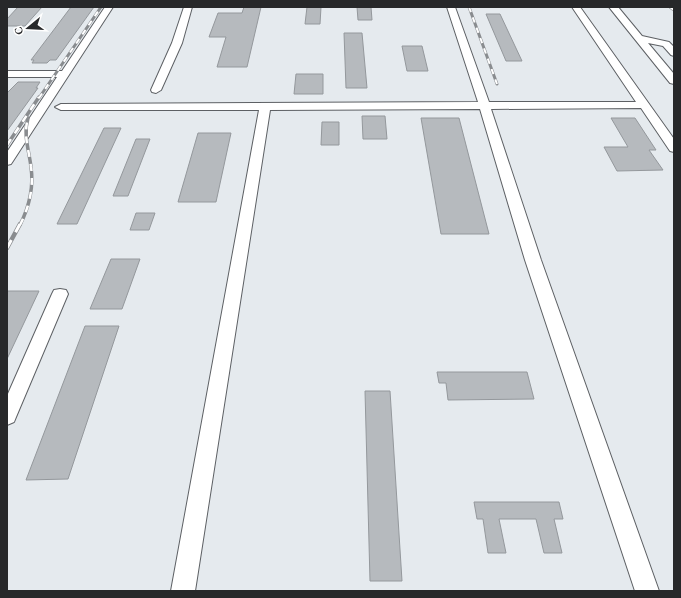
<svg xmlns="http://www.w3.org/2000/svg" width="681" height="598" viewBox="0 0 681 598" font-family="Spectral,serif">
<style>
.building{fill:#b6babe;stroke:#94989c}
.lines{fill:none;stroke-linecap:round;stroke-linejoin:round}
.minor-casing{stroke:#5d6064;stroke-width:2}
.minor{fill:#fff;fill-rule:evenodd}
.rail-far2-casing{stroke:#898c8f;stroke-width:3}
.rail-far1-casing{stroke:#898c8f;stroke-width:3.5}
.rail-casing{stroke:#898c8f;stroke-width:4.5}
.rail-far2{stroke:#fff;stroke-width:2;stroke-dasharray:5.5;stroke-linecap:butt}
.rail-far1{stroke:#fff;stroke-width:2.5;stroke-dasharray:7;stroke-linecap:butt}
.rail{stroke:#fff;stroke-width:3;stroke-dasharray:9;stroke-linecap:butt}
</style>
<rect width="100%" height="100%" fill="#e5eaee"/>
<g class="building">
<polygon points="18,7 42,7 25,26 7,26 7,19"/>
<polygon points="71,7 94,7 56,60 50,60 47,63 32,63 34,60 31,60"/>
<polygon points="244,7 261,7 247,67 217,67 226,37 209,37 218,13 242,13"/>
<polygon points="307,7 321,7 320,24 305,24"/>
<polygon points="357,7 371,7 372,20 358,20"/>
<polygon points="486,14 500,14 522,61 506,61"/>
<polygon points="344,33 362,33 367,88 346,88"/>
<polygon points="402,46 422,46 428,71 407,71"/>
<polygon points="296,74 323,74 323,94 294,94"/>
<polygon points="18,82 40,82 36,88 38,88 7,131 7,93"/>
<polygon points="362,116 385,116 387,139 363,139"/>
<polygon points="421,118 459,118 489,234 441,234"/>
<polygon points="611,118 635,118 656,150 649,150 663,170 617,171 604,147 628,147"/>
<polygon points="322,122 339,122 339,145 321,145"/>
<polygon points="104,128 121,128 77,224 57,224"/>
<polygon points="198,133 231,133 216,202 178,202"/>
<polygon points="136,139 150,139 128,196 113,196"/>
<polygon points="136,213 155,213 149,230 130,230"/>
<polygon points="111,259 140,259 122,309 90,309"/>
<polygon points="7,291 39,291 7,359"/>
<polygon points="85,326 119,326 68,479 26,480"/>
<polygon points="437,372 527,372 534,399 448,400 446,383 439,383"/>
<polygon points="365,391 390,391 402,581 370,581"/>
<polygon points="474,502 559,502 563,519 554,519 562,553 544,553 536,519 499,519 506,553 488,553 483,519 477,519"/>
</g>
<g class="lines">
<defs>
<g id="minor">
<polygon points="105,7 113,7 13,161 11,164 7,165 7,152 57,77 7,77 7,71 62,71"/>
<polygon points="184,7 192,7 182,43 161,90 156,93 152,92 151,90 172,43"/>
<polygon points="447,7 455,7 489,102 636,102 572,7 580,7 674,139 674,152 670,151 641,108 491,109 541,260 659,591 635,591 525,260 480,109 270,110 195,591 171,591 259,110 61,110 55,107 61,104 478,102"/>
<polygon points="609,7 618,7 642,36 669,42 674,47 674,56 671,55 663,46 648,43 674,74 674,84 670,83"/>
<polygon points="60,289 66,290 68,294 16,417 14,422 7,425 7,396 52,294 54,290"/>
</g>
</defs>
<use href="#minor" class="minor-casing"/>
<use href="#minor" class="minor"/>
<defs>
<g id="rail-far2">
<polyline points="469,7 497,84"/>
<polyline points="670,7 674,10"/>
<polyline points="39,98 101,7"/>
</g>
<g id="rail-far1">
<polyline points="7,145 39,97"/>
<path d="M20 225C29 207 34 188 31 167 29 150 23 135 28 118"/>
</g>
<polyline id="rail" points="7,248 20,224"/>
</defs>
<use href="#rail-far2" class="rail-far2-casing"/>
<use href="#rail-far1" class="rail-far1-casing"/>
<use href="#rail" class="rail-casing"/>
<use href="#rail-far2" class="rail-far2"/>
<use href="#rail-far1" class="rail-far1"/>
<use href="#rail" class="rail"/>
</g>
<rect width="681" height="598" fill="none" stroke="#27282a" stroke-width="16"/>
<g transform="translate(28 28) rotate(252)" stroke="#ffffff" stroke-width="3" paint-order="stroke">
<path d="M0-3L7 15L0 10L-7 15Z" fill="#27282a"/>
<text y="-6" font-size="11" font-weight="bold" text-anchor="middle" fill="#27282a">С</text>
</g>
</svg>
